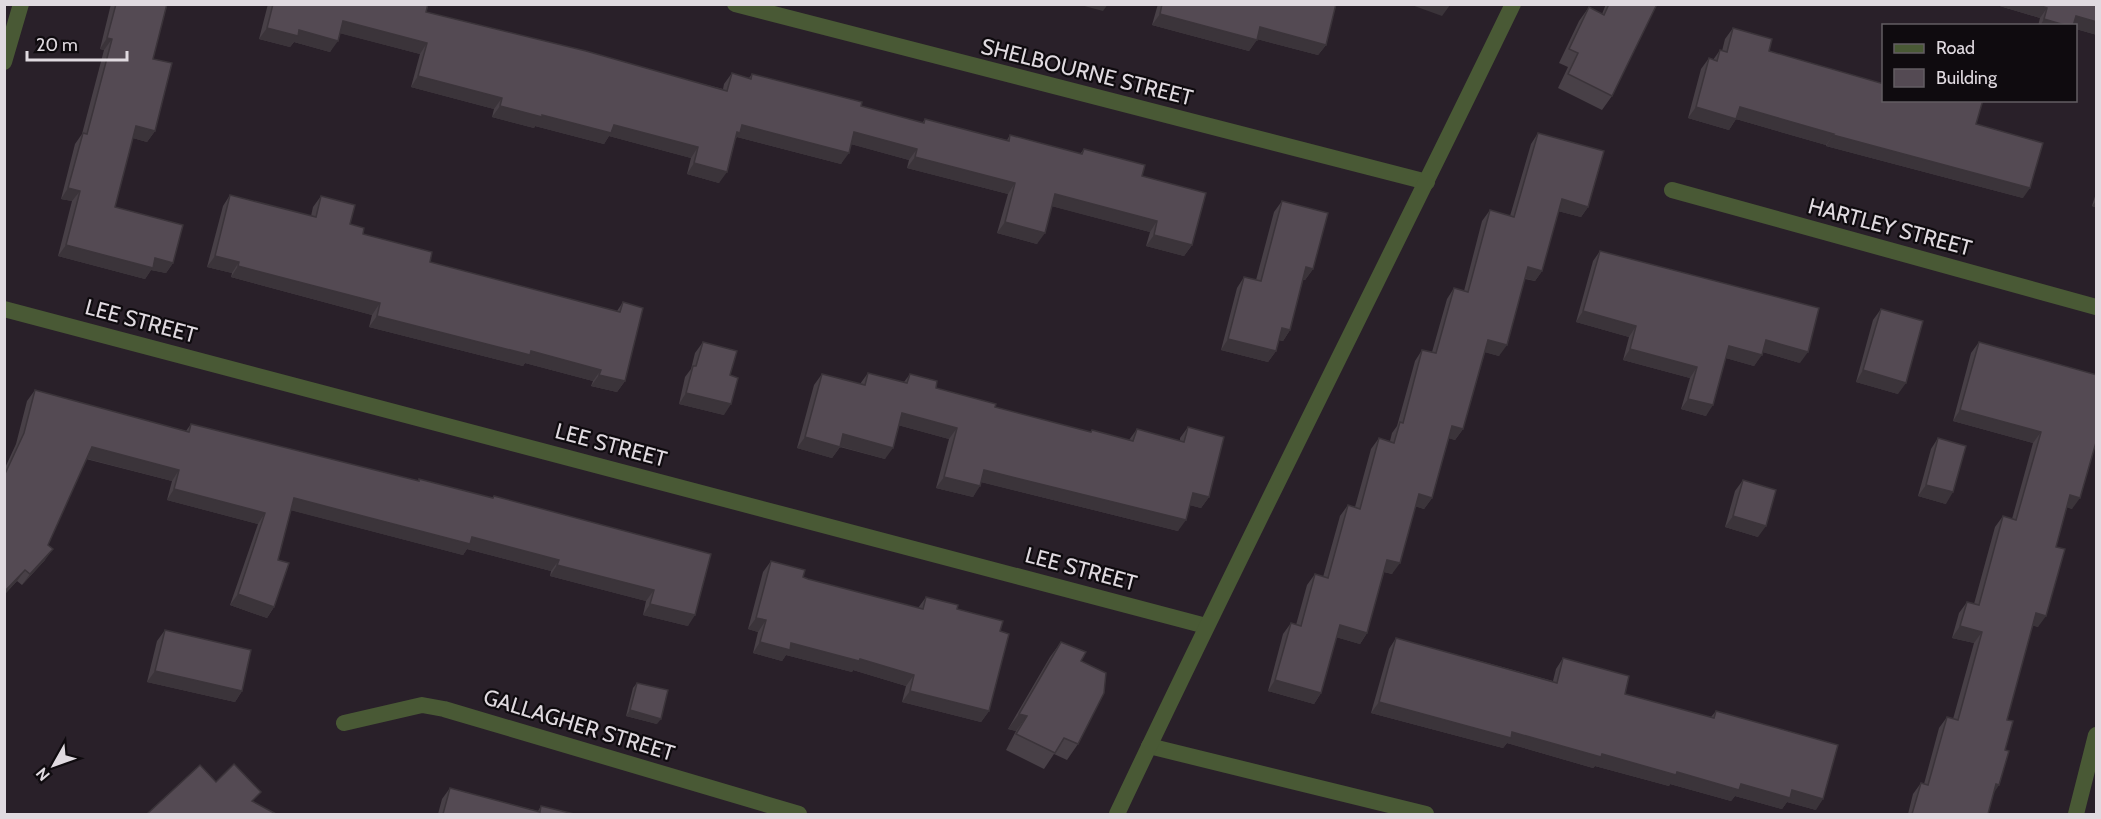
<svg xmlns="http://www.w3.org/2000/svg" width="2101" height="819" viewBox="0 0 2101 819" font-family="Cabin,sans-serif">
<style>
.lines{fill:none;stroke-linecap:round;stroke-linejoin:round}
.minor{stroke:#495935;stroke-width:16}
.wall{fill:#484047}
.shaded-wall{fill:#3b343a}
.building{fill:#544a53;stroke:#3b343a;stroke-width:1.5}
.labels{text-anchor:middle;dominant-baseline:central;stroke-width:4.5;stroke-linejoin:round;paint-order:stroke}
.street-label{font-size:22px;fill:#e0dae0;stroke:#0f0b0f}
</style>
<rect width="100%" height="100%" fill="#292029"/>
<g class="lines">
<g class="minor">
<polyline points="735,4 1427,182"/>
<polyline points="4,62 21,4"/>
<polyline points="1672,190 2096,307"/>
<polyline points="4,309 1206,626"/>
<polyline points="344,723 422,705 444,709 799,814"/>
<polyline points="1149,746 1426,814"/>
<path d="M1117 814C1245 542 1382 275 1513 4"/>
<polyline points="2076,814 2096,735"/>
</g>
</g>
<g class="wall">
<polygon points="111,4 167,4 153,59 155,131 147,142 133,138 115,207 173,263 166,273 151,270 145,279 58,256 72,201 61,199 75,144 82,134 104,50 100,49"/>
<polygon points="268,4 428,4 426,12 723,89 724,84 732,73 749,78 752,74 861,106 922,123 925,119 1007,140 1010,135 1080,154 1084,149 1142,176 1192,245 1184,256 1146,246 1150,232 1052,206 1037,244 997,233 1008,194 907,168 909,160 851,144 841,164 737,137 735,140 719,183 687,174 691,158 609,136 604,144 535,126 534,128 492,117 494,109 411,87 420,54 340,33 330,52 294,42 290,47 259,39"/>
<polygon points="1158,4 1336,4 1326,45 1318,55 1257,39 1249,51 1152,25"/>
<polygon points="1606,4 1657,4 1612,96 1602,110 1558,88 1568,67 1559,63 1579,21 1589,7 1602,14"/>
<polygon points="1993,4 2097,4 2097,35 2076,29 2076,26 2038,26 2040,18"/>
<polygon points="1733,28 1769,51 1976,124 2023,198 1826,146 1826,145 1736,119 1729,130 1688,118 1701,69 1709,58 1713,60 1720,50 1722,51 1725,39"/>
<polygon points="1538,133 1588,207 1581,217 1558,211 1542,271 1535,281 1525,279 1499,356 1485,352 1463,429 1455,440 1449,438 1432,498 1424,509 1415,506 1392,574 1384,572 1367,633 1360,644 1336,637 1321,693 1314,704 1268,691 1283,634 1291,623 1296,625 1307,585 1315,574 1323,577 1340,516 1348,505 1355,507 1371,449 1379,438 1390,441 1392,433 1397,426 1415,361 1422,350 1432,352 1447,299 1454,288 1464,291 1482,221 1490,210 1510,216 1531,144"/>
<polygon points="2097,190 2097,208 2092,206"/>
<polygon points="230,195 311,216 313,207 321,196 350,224 363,234 430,262 617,311 623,302 625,381 617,392 591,386 593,381 525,363 523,366 369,327 372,315 231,277 232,273 207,267 223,206"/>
<polygon points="1282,201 1313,269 1305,280 1303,280 1290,330 1283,341 1279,340 1276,351 1268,362 1221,350 1237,288 1244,277 1256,280 1274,212"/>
<polygon points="1600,251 1800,363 1763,352 1754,366 1726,358 1706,416 1681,409 1690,378 1623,360 1629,337 1576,322 1593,261"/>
<polygon points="1881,309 1898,394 1856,382 1873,320"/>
<polygon points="703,342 730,375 724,415 679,404 685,377 691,369 695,353"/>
<polygon points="1979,342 2097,375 2072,509 2067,507 2056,547 2038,627 2032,625 2007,720 1993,794 1988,814 1908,814 1913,794 1921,783 1924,784 1939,728 1947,717 1953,719 1974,643 1952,638 1959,613 1967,602 1974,604 1995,527 2003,516 2012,519 2033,443 1953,421 1971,353"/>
<polygon points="868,373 904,382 910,374 936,388 995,407 1090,432 1092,430 1129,440 1137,429 1180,441 1180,438 1188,427 1209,497 1201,508 1190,505 1178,531 981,482 973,497 936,488 949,439 898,425 885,459 840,447 832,458 797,448 814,385 822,374 860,384"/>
<polygon points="35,390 186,431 191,424 418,481 419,479 492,498 494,496 711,554 688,626 643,615 646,601 550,576 551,571 467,549 463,555 291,510 278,560 274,607 267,618 230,605 258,524 167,500 172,481 86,459 48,545 45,560 22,585 17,581 4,595 4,470 16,444 27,401"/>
<polygon points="1938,438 1946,504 1918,496 1931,449"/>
<polygon points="1743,480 1758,537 1725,527 1735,491"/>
<polygon points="771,561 808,579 918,608 926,597 957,609 1000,631 989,711 981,722 902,702 906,686 853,670 852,672 786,655 782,661 753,653 758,632 748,629 763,572"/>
<polygon points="165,630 242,691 235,702 147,682 157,641"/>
<polygon points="1396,638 1553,681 1556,669 1563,658 1625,694 1711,717 1716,711 1816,810 1787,802 1782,809 1735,796 1731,801 1670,784 1669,786 1595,766 1593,768 1507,743 1503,748 1371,713 1389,649"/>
<polygon points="1061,642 1081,661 1078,744 1067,760 1054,754 1044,769 1006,750 1016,731 1008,729 1050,657"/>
<polygon points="637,683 657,724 626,716 633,688"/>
<polygon points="450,788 538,811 541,806 574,814 438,814 442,799"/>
</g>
<g class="shaded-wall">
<polygon points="1077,4 1108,4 1103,11"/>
<polygon points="1409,4 1448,4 1450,5 1442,16"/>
<polygon points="1993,4 2036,4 2047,8 2040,18"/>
<polygon points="1160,14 1257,40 1249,51 1152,25"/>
<polygon points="2076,16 2097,22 2097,35 2076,29 2076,26 2069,26"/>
<polygon points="2044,19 2068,26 2040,26"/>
<polygon points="343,21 427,43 420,54 335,32"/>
<polygon points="1260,27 1326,45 1318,55 1253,38"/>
<polygon points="267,28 299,30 338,41 330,52 294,42 290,47 259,39"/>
<polygon points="107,38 112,39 104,50 100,49"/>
<polygon points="418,76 502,98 494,109 411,87"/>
<polygon points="500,106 542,115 614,125 698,147 691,158 609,136 604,144 535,126 534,128 492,117"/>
<polygon points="1696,107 1740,107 1834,134 1826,145 1736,119 1729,130 1688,118"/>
<polygon points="742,125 849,153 841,164 737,137 733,144 730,143"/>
<polygon points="136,126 155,131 147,142 129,137"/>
<polygon points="854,132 917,149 909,160 847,143"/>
<polygon points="1833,135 2030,188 2023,198 1826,146"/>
<polygon points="915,157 1015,183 1008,194 907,168"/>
<polygon points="694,163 727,172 719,183 687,174"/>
<polygon points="68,188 80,191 72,201 61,199"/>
<polygon points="1055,194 1157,221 1150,232 1047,205"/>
<polygon points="1562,199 1588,207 1581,217 1554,210"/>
<polygon points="2097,200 2097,208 2092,206"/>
<polygon points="1005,222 1045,233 1037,244 997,233"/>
<polygon points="1154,235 1192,245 1184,256 1146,246"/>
<polygon points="66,245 155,258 173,263 166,273 151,270 145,279 58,256"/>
<polygon points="215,256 239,262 232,273 207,267"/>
<polygon points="238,266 380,303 372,315 231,277"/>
<polygon points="1306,267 1313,269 1305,280 1298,278"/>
<polygon points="1528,267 1542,271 1535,281 1520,277"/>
<polygon points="1583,311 1636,326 1629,337 1576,322"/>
<polygon points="377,316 531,351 601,370 593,381 525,363 523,366 369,327"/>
<polygon points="1282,328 1290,330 1283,341 1274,339"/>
<polygon points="1228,339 1276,351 1268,362 1221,350"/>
<polygon points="1488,340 1507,345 1499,356 1480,351"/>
<polygon points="1766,340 1808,352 1800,363 1759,351"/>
<polygon points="1729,346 1762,355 1754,366 1722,357"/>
<polygon points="1630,349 1697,367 1690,378 1623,360"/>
<polygon points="1863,370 1906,383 1898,394 1856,382"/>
<polygon points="599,375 625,381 617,392 591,386"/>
<polygon points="686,393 731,404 724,415 679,404"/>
<polygon points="1688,399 1713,405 1706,416 1681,409"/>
<polygon points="1960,410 2041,432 2033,443 1953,421"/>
<polygon points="902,413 957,428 949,439 894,424"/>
<polygon points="1452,426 1463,429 1455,440 1444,437"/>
<polygon points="843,434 893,448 885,459 835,445"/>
<polygon points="805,437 840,447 832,458 797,448"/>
<polygon points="92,447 179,470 172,481 84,458"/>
<polygon points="984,470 1186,520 1178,531 977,481"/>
<polygon points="944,477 980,486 973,497 936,488"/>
<polygon points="1926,485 1953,492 1946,504 1918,496"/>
<polygon points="174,489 265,513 258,524 167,500"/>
<polygon points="1193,493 1209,497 1201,508 1185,504"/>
<polygon points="1419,494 1432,498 1424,509 1411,505"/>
<polygon points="2070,495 2080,498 2072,509 2062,506"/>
<polygon points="294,498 472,537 559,560 551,571 467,549 463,555 286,509"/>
<polygon points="1733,516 1766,526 1758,537 1725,527"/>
<polygon points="53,549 45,560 22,585 30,574"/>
<polygon points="1387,560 1400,563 1392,574 1380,571"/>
<polygon points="557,565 654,590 646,601 550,576"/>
<polygon points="25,570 17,581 4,595 4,592"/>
<polygon points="238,594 274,607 267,618 230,605"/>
<polygon points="650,604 695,615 688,626 643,615"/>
<polygon points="2036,613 2046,616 2038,627 2028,624"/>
<polygon points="756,618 766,620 758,632 748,629"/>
<polygon points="1340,625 1367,633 1360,644 1332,636"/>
<polygon points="1960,626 1982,632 1974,643 1952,638"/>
<polygon points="760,642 791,643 860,659 914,675 906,686 853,670 852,672 786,655 782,661 753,653"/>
<polygon points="155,671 242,691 235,702 147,682"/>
<polygon points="1275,680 1321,693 1314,704 1268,691"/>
<polygon points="910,691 989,711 981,722 902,702"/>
<polygon points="1379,702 1512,732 1677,772 1741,784 1792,790 1823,799 1816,810 1787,802 1782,809 1735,796 1731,801 1670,784 1669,786 1595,766 1593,768 1507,743 1503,748 1371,713"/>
<polygon points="630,710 661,719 657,724 626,716"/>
<polygon points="1019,714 1027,716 1016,731 1008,729"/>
<polygon points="1996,784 1999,785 1992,796"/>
</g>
<g class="building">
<polygon points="116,4 167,4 153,59 172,63 155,131 136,126 115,207 183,225 173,263 155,258 153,268 66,245 80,191 68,188 83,133 87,134 112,39 107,38"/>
<polygon points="273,4 428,4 426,12 586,51 727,91 732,73 751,79 752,74 862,102 861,106 924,123 925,119 1009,141 1010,135 1082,154 1084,149 1145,165 1142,176 1206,193 1192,245 1154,235 1157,221 1055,194 1045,233 1005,222 1015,183 915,157 917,149 854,132 849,153 742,125 740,133 737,132 727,172 694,163 698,147 614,125 611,133 542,115 542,117 500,106 502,98 418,76 427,43 343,21 338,41 299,30 298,36 267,28"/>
<polygon points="1162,4 1336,4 1326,45 1260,27 1257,40 1160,14"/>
<polygon points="1609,4 1657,4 1612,96 1568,74 1578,53 1569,49 1589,7 1604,15"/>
<polygon points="2036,4 2097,4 2097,22 2076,16 2073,26 2068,26 2044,19 2047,8"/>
<polygon points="1733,28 1772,39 1769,51 1884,84 1884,100 1983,100 1976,124 2043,143 2030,188 1833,135 1834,134 1740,107 1736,119 1696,107 1709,58 1717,61 1720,50 1727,52"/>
<polygon points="1538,133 1604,151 1588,207 1562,199 1542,271 1528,267 1507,345 1488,340 1463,429 1452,426 1432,498 1419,494 1400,563 1387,560 1367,633 1340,625 1321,693 1275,680 1291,623 1301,626 1315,574 1328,578 1348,505 1360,509 1379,438 1394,443 1400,422 1403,423 1422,350 1436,353 1454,288 1468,292 1490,210 1514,217"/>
<polygon points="230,195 316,217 321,196 355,205 350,224 364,228 363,234 432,252 430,262 620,312 623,302 643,308 625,381 599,375 601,370 531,351 530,355 377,316 380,303 238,266 239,262 215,256"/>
<polygon points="1282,201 1328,213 1313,269 1306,267 1290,330 1282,328 1276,351 1228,339 1244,277 1261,281"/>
<polygon points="1600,251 1819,308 1808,352 1766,340 1762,355 1729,346 1713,405 1688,399 1697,367 1630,349 1636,326 1583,311"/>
<polygon points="1881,309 1923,321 1906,383 1863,370"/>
<polygon points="703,342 737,351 730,375 738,378 731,404 686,393 693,366 696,366"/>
<polygon points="1979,342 2097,375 2097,439 2080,498 2070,495 2056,547 2065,549 2046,616 2036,613 2007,720 2013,721 2005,750 2009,751 1999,785 1996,784 1988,814 1912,814 1921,783 1928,785 1947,717 1958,720 1982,632 1960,626 1967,602 1979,605 2003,516 2016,520 2041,432 1960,410"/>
<polygon points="868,373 907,383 910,374 937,381 936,388 996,404 995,407 1091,432 1092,430 1133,441 1137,429 1184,442 1188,427 1224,437 1209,497 1193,493 1186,520 984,470 980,486 944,477 957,428 902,413 893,448 843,434 840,447 805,437 822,374 865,385"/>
<polygon points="35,390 189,432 191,424 419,481 419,479 493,498 494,496 711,554 695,615 650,604 654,590 557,565 559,560 472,537 470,544 294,498 278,560 289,563 274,607 238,594 265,513 174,489 179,470 92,447 48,545 53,549 30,574 25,570 4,592 4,476 24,433"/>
<polygon points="1938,438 1966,446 1953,492 1926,485"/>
<polygon points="1743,480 1776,490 1766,526 1733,516"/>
<polygon points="771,561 805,570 803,577 808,579 923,609 926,597 958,605 957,609 1003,621 1000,631 1009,634 989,711 910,691 914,675 860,659 859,661 791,643 790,650 760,642 766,620 756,618"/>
<polygon points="165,630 251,650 242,691 155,671"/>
<polygon points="1396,638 1557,683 1563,658 1629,676 1625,694 1714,718 1716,711 1838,745 1823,799 1792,790 1790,798 1741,784 1739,790 1677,772 1676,775 1602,754 1601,757 1512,732 1511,738 1379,702"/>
<polygon points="1061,642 1086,652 1081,661 1106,673 1104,693 1078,744 1064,738 1055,753 1016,734 1027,716 1019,714"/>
<polygon points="637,683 668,690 661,719 630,710"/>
<polygon points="234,764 261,792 252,801 276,814 147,814 200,765 216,782"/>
<polygon points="450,788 540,812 541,806 574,814 443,814"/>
</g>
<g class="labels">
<g class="street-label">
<text transform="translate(1087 72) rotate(14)">SHELBOURNE STREET</text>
<text transform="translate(1890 227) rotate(15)">HARTLEY STREET</text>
<text transform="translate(141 321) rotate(15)">LEE STREET</text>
<text transform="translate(611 445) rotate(15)">LEE STREET</text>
<text transform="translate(1081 569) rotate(15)">LEE STREET</text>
<text transform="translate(579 725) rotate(17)">GALLAGHER STREET</text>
</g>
</g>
<rect width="2101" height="819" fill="none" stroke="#e0dae0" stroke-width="12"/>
<rect x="1882" y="24" width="195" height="78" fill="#0f0b0f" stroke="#635e63" stroke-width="1.5"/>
<rect x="1894" y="44" width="30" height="9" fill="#495935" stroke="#635e63" stroke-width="1.5"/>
<text x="1936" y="54" font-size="18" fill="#e0dae0">Road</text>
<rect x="1894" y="69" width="30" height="18" fill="#544a53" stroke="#635e63" stroke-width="1.5"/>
<text x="1936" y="84" font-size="18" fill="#e0dae0">Building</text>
<g transform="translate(54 765) rotate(230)" stroke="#0f0b0f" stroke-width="4.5" paint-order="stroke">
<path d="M0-4.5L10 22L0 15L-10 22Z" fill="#e0dae0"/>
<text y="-9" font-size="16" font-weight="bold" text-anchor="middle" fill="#e0dae0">N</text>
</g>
<path d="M27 51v9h100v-9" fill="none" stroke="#e0dae0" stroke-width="3"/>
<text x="36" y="51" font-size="18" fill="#e0dae0" stroke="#0f0b0f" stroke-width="4.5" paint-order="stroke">20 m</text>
</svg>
